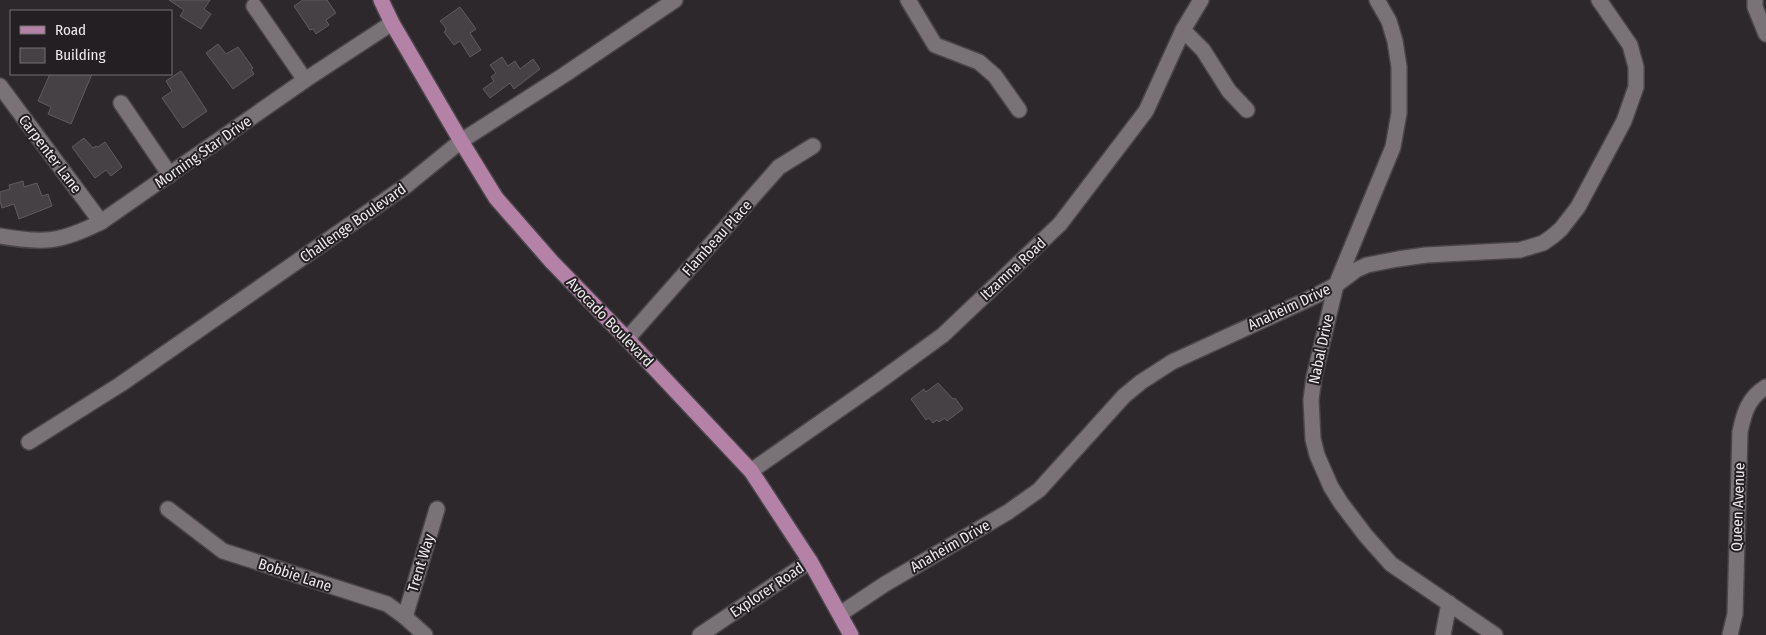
<svg xmlns="http://www.w3.org/2000/svg" width="1766" height="635" viewBox="0 0 1766 635" font-family="'Fira Sans Condensed',sans-serif">
<style>
.building{fill:#464145;stroke:#615b5f}
.lines{fill:none;stroke-linecap:round;stroke-linejoin:round}
.minor-casing{stroke:#494548;stroke-width:18}
.major-casing{stroke:#494548;stroke-width:18}
.minor{stroke:#797377;stroke-width:15}
.major{stroke:#b481a7;stroke-width:15}
.labels{text-anchor:middle;dominant-baseline:central;stroke-width:4;stroke-linejoin:round;paint-order:stroke}
.street-label{font-size:15px;fill:#edeaec;stroke:#231f22}
</style>
<rect width="100%" height="100%" fill="#2d282c"/>
<g class="building">
<polygon points="169,0 210,0 204,9 211,14 201,29 180,16 184,10"/>
<polygon points="303,0 327,0 336,13 326,20 329,25 316,34 313,29 310,30 294,6"/>
<polygon points="460,7 476,29 470,33 481,50 470,57 460,41 454,45 444,32 446,31 445,27 440,21"/>
<polygon points="218,44 226,54 238,47 253,68 251,69 254,74 233,89 206,53"/>
<polygon points="502,57 508,66 515,61 520,69 533,59 540,69 514,89 510,83 490,98 483,89 494,81 491,77 496,73 490,65"/>
<polygon points="181,71 207,111 183,128 162,98 172,91 166,81"/>
<polygon points="50,74 92,74 71,124 48,114 51,107 38,101"/>
<polygon points="84,138 93,148 96,146 98,147 105,142 122,167 111,176 106,170 95,178 72,147"/>
<polygon points="23,181 24,187 37,183 42,196 48,194 52,206 19,219 14,204 2,208 0,201 0,192 10,189 9,185"/>
<polygon points="938,383 953,399 955,398 963,409 947,421 945,418 939,422 937,420 933,423 929,418 926,420 911,399 924,389 926,392"/>
</g>
<g class="lines">
<defs>
<g id="minor">
<polyline points="908,0 935,45 979,62 995,76 1019,110"/>
<polyline points="1377,0 1389,21 1395,41 1399,67 1399,113 1393,147 1336,285 1314,377 1311,400 1313,439 1317,455 1331,487 1341,503 1366,536 1391,564 1495,635"/>
<polyline points="1755,0 1755,7 1766,34"/>
<polyline points="254,6 305,80"/>
<polyline points="1183,30 1203,50 1229,91 1247,110"/>
<polyline points="0,86 101,222"/>
<polyline points="121,103 170,175"/>
<path d="M0 236C44 244 61 242 101 222L305 80 392 23"/>
<polyline points="627,339 779,167 813,146"/>
<polyline points="29,442 121,384 407,185 461,141 564,75 675,0"/>
<polyline points="751,471 877,383 943,335 1060,224 1146,111 1183,30 1201,0"/>
<polyline points="168,509 223,551 387,604 405,617 425,635"/>
<polyline points="840,614 885,584 1008,512 1039,490 1124,396 1141,382 1172,362 1311,298 1336,285 1356,270 1367,265 1398,259 1426,255 1520,250 1543,243 1553,236 1561,229 1578,207 1624,121 1636,87 1636,67 1630,45 1599,0"/>
<polyline points="405,617 437,509"/>
<polyline points="700,635 810,561"/>
<polyline points="1443,635 1449,603"/>
<path d="M1730 635 1735 614 1740 432C1744 413 1748 398 1766 387"/>
</g>
<polyline id="major" points="381,0 392,23 461,141 496,198 552,262 627,339 751,471 810,561 851,635"/>
</defs>
<use href="#minor" class="minor-casing"/>
<use href="#major" class="major-casing"/>
<use href="#minor" class="minor"/>
<use href="#major" class="major"/>
</g>
<g class="labels">
<g class="street-label">
<text transform="translate(203 152) rotate(-35)">Morning Star Drive</text>
<text transform="translate(50 154) rotate(53)">Carpenter Lane</text>
<text transform="translate(353 223) rotate(-35)">Challenge Boulevard</text>
<text transform="translate(717 238) rotate(-48)">Flambeau Place</text>
<text transform="translate(1013 269) rotate(-43)">Itzamna Road</text>
<text transform="translate(1289 307) rotate(-25)">Anaheim Drive</text>
<text transform="translate(610 322) rotate(46)">Avocado Boulevard</text>
<text transform="translate(1321 349) rotate(-78)">Nabal Drive</text>
<text transform="translate(1738 507) rotate(-88)">Queen Avenue</text>
<text transform="translate(950 546) rotate(-30)">Anaheim Drive</text>
<text transform="translate(421 563) rotate(-73)">Trent Way</text>
<text transform="translate(295 575) rotate(18)">Bobbie Lane</text>
<text transform="translate(767 590) rotate(-34)">Explorer Road</text>
</g>
</g>
<rect x="10" y="10" width="162" height="65" fill="#231f22" stroke="#747073"/>
<rect x="20" y="26" width="25" height="8" fill="#b481a7" stroke="#747073"/>
<text x="55" y="35" font-size="15" fill="#edeaec">Road</text>
<rect x="20" y="48" width="25" height="15" fill="#464145" stroke="#747073"/>
<text x="55" y="60" font-size="15" fill="#edeaec">Building</text>
</svg>
